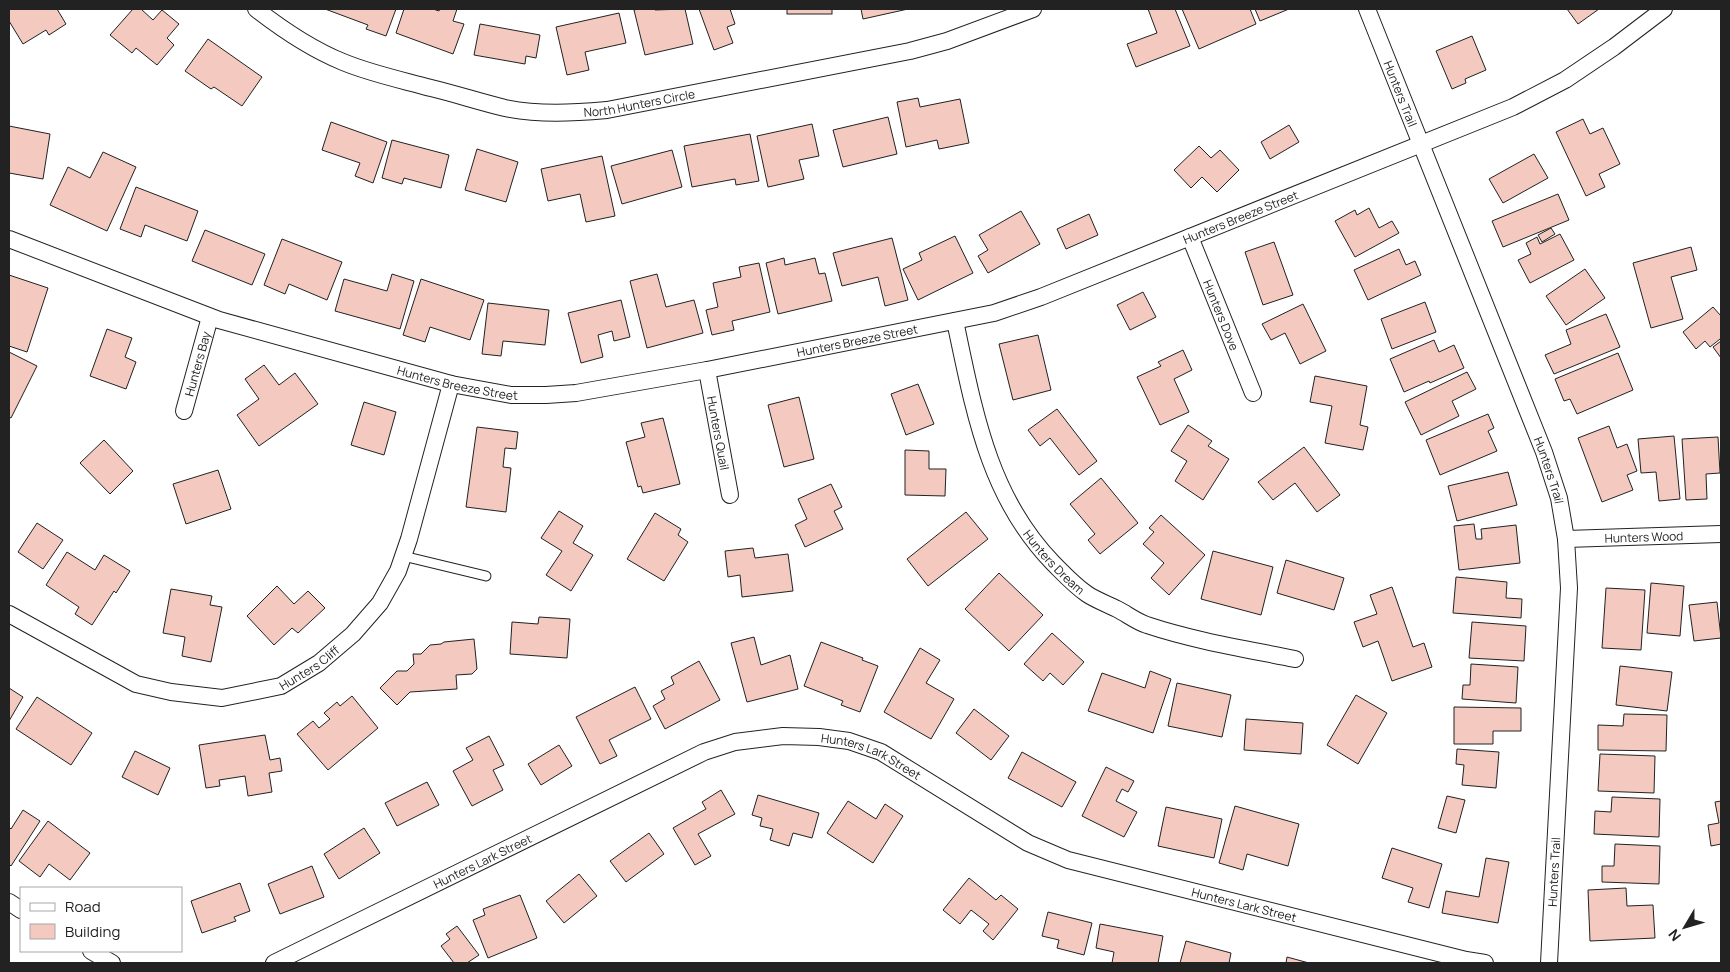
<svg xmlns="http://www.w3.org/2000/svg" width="1730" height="972" viewBox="0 0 1730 972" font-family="Manrope,sans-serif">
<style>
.building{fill:#f3c9c0;stroke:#222}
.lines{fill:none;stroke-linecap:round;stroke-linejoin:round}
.lane-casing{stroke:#222;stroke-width:11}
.street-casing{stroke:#222;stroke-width:18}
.lane{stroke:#fff;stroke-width:9}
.street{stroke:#fff;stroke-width:16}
.labels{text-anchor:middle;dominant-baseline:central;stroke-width:4;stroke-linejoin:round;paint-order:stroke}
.street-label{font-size:12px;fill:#222;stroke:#fff}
</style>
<rect width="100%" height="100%" fill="#fff"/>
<g class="building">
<polygon points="9,9 57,9 66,24 49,35 46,30 23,44 9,21"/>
<polygon points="133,9 141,9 153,20 162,10 179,24 167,38 174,45 157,65 136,48 132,53 110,35"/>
<polygon points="325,9 396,9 386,36 366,29 368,25"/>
<polygon points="404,9 433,9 439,11 440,9 457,9 453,21 464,24 453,54 396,33"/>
<polygon points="638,9 655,9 655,10 685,9 693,44 645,55 634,10"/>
<polygon points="699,9 730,9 735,24 727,27 733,43 714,50"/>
<rect x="787" y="9" width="45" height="5"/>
<polygon points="861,9 908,9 863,19"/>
<polygon points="1148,9 1175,9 1190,46 1136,67 1127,44 1157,33"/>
<polygon points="1182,9 1250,9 1256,24 1199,49"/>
<polygon points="1255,9 1289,9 1260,21"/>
<polygon points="1567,9 1599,9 1578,24"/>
<polygon points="619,13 626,43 585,52 589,70 567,75 556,27"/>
<polygon points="480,24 540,35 536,58 526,56 525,64 474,55"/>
<polygon points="1472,36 1486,70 1465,79 1466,83 1452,89 1436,51"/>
<polygon points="208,39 262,77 242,106 214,87 211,89 185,71"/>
<polygon points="918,98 920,107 960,99 969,143 939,149 937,140 906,147 897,102"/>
<polygon points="888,117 897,154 843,167 833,130"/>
<polygon points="1583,119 1590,134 1603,128 1620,164 1599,174 1605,187 1586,196 1556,132"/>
<polygon points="331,122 387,142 373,183 355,176 360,163 322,150"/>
<polygon points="812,124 819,156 799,160 804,179 768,187 757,136"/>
<polygon points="1289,125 1299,142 1270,159 1261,142"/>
<polygon points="9,126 50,134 43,179 9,173"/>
<polygon points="750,134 759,181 736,185 735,179 692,187 684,146"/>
<polygon points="392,140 449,155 441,188 404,178 402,184 382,178"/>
<polygon points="1199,146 1211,158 1220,150 1239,170 1217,192 1202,177 1191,188 1174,170"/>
<polygon points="477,149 518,162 506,202 465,190"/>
<polygon points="672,150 682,187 622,204 611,166"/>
<polygon points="103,152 136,167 107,231 50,205 68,167 90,178"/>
<polygon points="1534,154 1548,178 1503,203 1489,179"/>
<polygon points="602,156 615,216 586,222 580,194 548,201 541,169"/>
<polygon points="136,187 198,211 187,241 145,225 141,237 120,229"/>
<polygon points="1558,194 1569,220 1503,247 1492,221"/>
<polygon points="1369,208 1379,228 1392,221 1399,233 1355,257 1335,221 1355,210 1357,215"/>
<polygon points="1021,211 1040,244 988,273 978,256 988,250 979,235"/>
<polygon points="1089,214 1098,235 1066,249 1057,229"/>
<polygon points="1551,228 1555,234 1542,242 1538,235"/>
<polygon points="205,230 265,254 252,285 192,261"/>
<polygon points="1560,234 1574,260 1530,283 1518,260 1531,254 1526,243 1537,237 1540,244"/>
<polygon points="955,236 973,273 918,300 903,269 922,260 919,253"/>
<polygon points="892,238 908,300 885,306 878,277 842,286 833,253"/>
<polygon points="282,239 342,262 327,300 289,284 285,294 264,285"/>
<polygon points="1274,242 1293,295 1263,305 1245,252"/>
<polygon points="1691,247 1697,270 1671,277 1683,319 1651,328 1633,263"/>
<polygon points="1399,249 1406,265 1415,261 1421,275 1368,300 1354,270"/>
<polygon points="784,258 785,265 815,258 819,274 825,273 832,301 778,314 766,263"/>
<polygon points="759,263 770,312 732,321 734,330 712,335 706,310 718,307 713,283 741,277 739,267"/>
<polygon points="1585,269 1605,298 1566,325 1546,296"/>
<polygon points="392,274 414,281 400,329 335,311 344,279 387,291"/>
<polygon points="657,274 666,307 694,300 703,333 647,348 630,281"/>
<polygon points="9,275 48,288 27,352 9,346"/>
<polygon points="421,279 484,300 470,340 430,327 425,342 403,335"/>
<polygon points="1143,292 1156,317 1130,330 1117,305"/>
<polygon points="621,300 630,337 614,341 612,331 598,335 603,357 581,363 568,313"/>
<polygon points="1425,302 1436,332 1392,349 1381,319"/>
<polygon points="488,303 549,310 545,345 503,341 501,356 482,354"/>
<polygon points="1303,304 1326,351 1300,364 1285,333 1271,340 1262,324"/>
<polygon points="1713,307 1721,316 1721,340 1720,339 1710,347 1705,341 1696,349 1683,332"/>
<polygon points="1606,314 1620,347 1554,374 1545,355 1571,344 1566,330"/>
<polygon points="107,329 132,338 125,357 136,362 126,389 90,376"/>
<polygon points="1038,335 1051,390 1013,400 999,344"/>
<polygon points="1434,340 1439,352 1454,345 1464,368 1430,383 1429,381 1404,392 1390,359"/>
<polygon points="1721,341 1721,358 1713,347"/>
<polygon points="1183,350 1192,370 1174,379 1189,412 1160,425 1137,377 1161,366 1158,362"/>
<polygon points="9,352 37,366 11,418 9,417"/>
<polygon points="1618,353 1633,390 1577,414 1570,399 1564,401 1555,379"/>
<polygon points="264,365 279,385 295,373 318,404 259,446 237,415 259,399 245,379"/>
<polygon points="1467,372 1476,389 1452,401 1459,416 1421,435 1405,402"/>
<polygon points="1315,376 1367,386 1360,425 1368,427 1363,450 1325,443 1332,406 1310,402"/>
<polygon points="918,384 934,424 906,435 891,394"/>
<polygon points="799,397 814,459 784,467 768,405"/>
<polygon points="364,402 396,412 384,455 351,445"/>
<polygon points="1057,409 1097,461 1079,475 1050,438 1040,446 1028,430"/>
<polygon points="1488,414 1494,428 1488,431 1497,451 1440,475 1426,440"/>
<polygon points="663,418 680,484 643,493 641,486 638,487 626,442 645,437 641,423"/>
<polygon points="1188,425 1212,441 1208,446 1229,459 1203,500 1175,481 1187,461 1171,451"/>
<polygon points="1609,426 1617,448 1627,444 1637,471 1627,475 1633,490 1602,502 1578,438"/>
<polygon points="477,427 518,432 516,449 505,448 503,467 511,468 506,512 466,507"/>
<polygon points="1674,436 1680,499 1659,501 1656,472 1641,473 1638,439"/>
<polygon points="1718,437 1720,473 1706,474 1707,499 1686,500 1682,439"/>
<polygon points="104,440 133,471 110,494 80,463"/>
<polygon points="1304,447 1340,495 1317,512 1295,483 1273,500 1258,482"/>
<polygon points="905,450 929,451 929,469 946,469 945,496 905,495"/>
<polygon points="218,470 231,509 186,524 173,484"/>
<polygon points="1508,472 1517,505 1457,521 1448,486"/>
<polygon points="1101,478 1138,523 1100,554 1088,540 1095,534 1070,504"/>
<polygon points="831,484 842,507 834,511 843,529 805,547 795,525 807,519 798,499"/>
<polygon points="559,511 583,526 573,543 593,555 571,591 546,575 562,551 541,538"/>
<polygon points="966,512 988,539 928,586 907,559"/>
<polygon points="655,513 681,529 678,535 688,542 664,581 627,559"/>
<polygon points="1161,515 1205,555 1169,595 1151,578 1164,563 1143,544 1154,532 1149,528"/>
<polygon points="37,523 63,540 43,569 18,552"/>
<polygon points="1474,524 1476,539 1482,539 1481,529 1516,525 1520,563 1459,570 1454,526"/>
<polygon points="753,548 755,558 788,554 793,591 742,597 740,575 728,577 725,551"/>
<polygon points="1213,551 1273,567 1261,615 1201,599"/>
<polygon points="67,552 95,570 104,555 130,571 116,593 114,591 92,625 75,614 79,607 46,585"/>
<polygon points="1286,560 1344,578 1334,610 1277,593"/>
<polygon points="999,573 1043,615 1009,651 965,609"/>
<polygon points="1456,577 1507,582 1506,598 1522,599 1521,618 1453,613"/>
<polygon points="1651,583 1684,586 1680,636 1647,633"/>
<polygon points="277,586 294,604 308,591 325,608 298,633 292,628 274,645 247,616"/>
<polygon points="1392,587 1413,647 1424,643 1432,667 1392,681 1378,641 1363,647 1354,622 1377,614 1370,595"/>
<polygon points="1606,588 1645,590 1641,650 1602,648"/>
<polygon points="171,589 212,596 210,605 222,607 211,662 182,656 185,637 163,633"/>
<polygon points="1717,602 1721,638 1694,641 1689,605"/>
<polygon points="539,617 570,619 567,658 510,654 512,622 538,624"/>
<polygon points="1472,622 1526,626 1524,661 1469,658"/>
<polygon points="1052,633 1084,662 1063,685 1050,673 1043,681 1024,664"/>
<polygon points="754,637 761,665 790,655 798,689 747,702 731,643"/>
<polygon points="474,639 477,669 472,674 456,675 457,689 410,692 397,705 380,688 397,671 407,671 414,664 413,654 421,654 430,645 441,644 444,642"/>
<polygon points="821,642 863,658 862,660 878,666 860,712 841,705 843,701 804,686"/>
<polygon points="920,648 940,660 926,683 954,699 931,739 884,712"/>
<polygon points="699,661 720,700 665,729 653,706 665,699 661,691 674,684 671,677"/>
<polygon points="1471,664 1518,667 1516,703 1462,699 1463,685 1470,685"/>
<polygon points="1620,666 1672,672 1667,711 1616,705"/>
<polygon points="1150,671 1171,679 1153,733 1088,711 1102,673 1145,688"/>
<polygon points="1177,683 1231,695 1222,737 1168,726"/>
<polygon points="635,687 651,719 609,740 617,756 600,764 576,717"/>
<polygon points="9,688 23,697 9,721"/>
<polygon points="1356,695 1387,713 1358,764 1327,745"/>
<polygon points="352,696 378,728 328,770 297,734 313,721 319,728 330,719 324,713 337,702 340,706"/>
<polygon points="37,697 92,733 71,765 16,729"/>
<polygon points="1454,707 1521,708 1521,731 1493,731 1493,744 1454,744"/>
<polygon points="974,709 1009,736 991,760 956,733"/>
<polygon points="1624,714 1667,715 1666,751 1598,750 1598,725 1623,726"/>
<polygon points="1246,719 1303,723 1301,754 1244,750"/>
<polygon points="265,735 270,760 280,758 282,771 269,773 272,792 248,796 245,776 219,780 220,786 206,788 199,745"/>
<polygon points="489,736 504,765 493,770 503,790 472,806 453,771 473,760 466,748"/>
<polygon points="559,745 572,766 541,785 528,764"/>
<polygon points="1457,749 1499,752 1496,788 1462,785 1464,765 1456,764"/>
<polygon points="135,751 170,768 158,795 122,777"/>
<polygon points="1022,752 1076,782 1062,807 1008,778"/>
<polygon points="1600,754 1655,756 1654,793 1598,791"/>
<polygon points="1106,767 1134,781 1128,792 1122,789 1116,801 1137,812 1124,837 1082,816"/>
<polygon points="427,782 439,805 397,826 385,803"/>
<polygon points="721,790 735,814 698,834 711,856 695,865 673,828 706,809 702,802"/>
<polygon points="758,795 819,813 812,838 793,833 789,846 770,840 773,829 760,826 762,818 752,815"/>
<polygon points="1447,796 1465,800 1456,833 1438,828"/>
<polygon points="1612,797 1660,799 1659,837 1594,834 1595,811 1611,812"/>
<polygon points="848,801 876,819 885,804 903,816 873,863 827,833"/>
<polygon points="1721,801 1721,844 1711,846 1708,825 1719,823 1715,802"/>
<polygon points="1235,806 1299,824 1288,866 1247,854 1243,870 1219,863"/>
<polygon points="1166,807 1222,819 1214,858 1158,846"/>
<polygon points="23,810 40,821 11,866 9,864 9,827 11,829"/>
<polygon points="48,821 90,853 70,880 49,864 40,877 19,861"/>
<polygon points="364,828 380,853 339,879 324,854"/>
<polygon points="649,833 664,854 626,882 610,861"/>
<polygon points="1615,844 1660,846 1659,884 1602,882 1602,866 1614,866"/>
<polygon points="1392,848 1442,864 1429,908 1408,902 1413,888 1382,878"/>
<polygon points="1486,858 1509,862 1498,923 1442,913 1446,891 1479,897"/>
<polygon points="312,866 324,897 280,914 268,884"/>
<polygon points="579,874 597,896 564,923 546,901"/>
<polygon points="969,878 996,900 1001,895 1018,909 993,940 983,931 989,924 971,910 960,924 943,910"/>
<polygon points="240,883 250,911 234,917 236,921 202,933 191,901"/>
<polygon points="1626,888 1627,906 1653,905 1655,938 1590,941 1588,890"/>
<polygon points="520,895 537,938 488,958 473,920 485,915 483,909"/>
<polygon points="1048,912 1092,923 1084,955 1057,948 1059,940 1042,936"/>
<polygon points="1100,924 1163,936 1158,963 1112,963 1114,952 1096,948"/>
<polygon points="457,926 479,955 467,963 454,963 441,946 450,939 446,934"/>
<polygon points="1186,941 1231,953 1229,963 1180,963"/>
<polygon points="1287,957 1309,963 1286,963"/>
</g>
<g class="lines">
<defs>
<polyline id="lane" points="403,556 486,576"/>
<g id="street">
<path id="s1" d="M256 9C283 30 311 49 343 62 372 74 402 80 431 88 456 94 480 102 505 108 539 115 573 113 607 110L910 51 947 41 1033 9"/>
<path id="s2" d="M1367 9 1544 452 1559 498 1566 539 1569 588 1549 963"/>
<path id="s3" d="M1190 237 1253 393"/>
<path id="s4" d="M9 239 219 320 451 384 511 395H546L576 393 707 370 994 313 1041 297 1513 107 1565 80 1614 47 1664 9"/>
<path id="s5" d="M955 321C974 410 988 496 1053 563 1064 574 1074 585 1087 594 1096 600 1107 604 1117 609 1127 614 1137 622 1147 625 1195 641 1246 649 1295 659"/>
<path id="s6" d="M707 370 730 495"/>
<path id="s7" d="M184 411 210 317"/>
<path id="s8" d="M1566 539 1721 534"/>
<path id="s9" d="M9 614 136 684 171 692 222 698 281 686 319 663 353 634 380 603 398 571 409 539 451 384"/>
<polyline points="9,902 21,910"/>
<polyline points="91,951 112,963"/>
<path id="s10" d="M274 963 704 752 735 742 783 736 819 737 849 741 881 752 1028 843 1068 860 1466 960 1485 963"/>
</g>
</defs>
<use href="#lane" class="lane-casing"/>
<use href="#street" class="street-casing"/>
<use href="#lane" class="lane"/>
<use href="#street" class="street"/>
</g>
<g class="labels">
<g class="street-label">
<text stroke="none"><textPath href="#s2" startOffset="91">Hunters Trail</textPath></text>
<text stroke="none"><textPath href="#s1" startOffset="406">North Hunters Circle</textPath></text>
<text stroke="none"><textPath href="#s4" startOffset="1282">Hunters Breeze Street</textPath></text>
<text stroke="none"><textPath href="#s3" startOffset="84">Hunters Dove</textPath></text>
<text stroke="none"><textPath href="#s4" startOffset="878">Hunters Breeze Street</textPath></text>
<text stroke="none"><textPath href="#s7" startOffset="49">Hunters Bay</textPath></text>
<text stroke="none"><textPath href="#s4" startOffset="472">Hunters Breeze Street</textPath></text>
<text stroke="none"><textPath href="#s6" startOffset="64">Hunters Quail</textPath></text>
<text stroke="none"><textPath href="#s2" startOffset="496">Hunters Trail</textPath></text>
<text stroke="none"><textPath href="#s8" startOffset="78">Hunters Wood</textPath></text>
<text stroke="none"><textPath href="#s5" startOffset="265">Hunters Dream</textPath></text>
<text stroke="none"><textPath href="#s9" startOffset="326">Hunters Cliff</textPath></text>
<text stroke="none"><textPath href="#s10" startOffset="652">Hunters Lark Street</textPath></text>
<text stroke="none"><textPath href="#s10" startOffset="232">Hunters Lark Street</textPath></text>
<text transform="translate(1554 872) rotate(-87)">Hunters Trail</text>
<text stroke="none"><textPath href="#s10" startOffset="1058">Hunters Lark Street</textPath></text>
</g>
</g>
<rect width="1730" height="972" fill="none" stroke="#222222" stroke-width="20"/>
<rect x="20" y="887" width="162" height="65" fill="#ffffff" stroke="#a7a7a7"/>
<rect x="30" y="903" width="25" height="8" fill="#ffffff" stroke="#a7a7a7"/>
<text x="65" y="912" font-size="15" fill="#222222">Road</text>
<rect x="30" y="924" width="25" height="15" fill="#f3c9c0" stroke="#a7a7a7"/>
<text x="65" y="937" font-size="15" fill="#222222">Building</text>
<g transform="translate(1685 927) rotate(232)" stroke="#ffffff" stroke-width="4" paint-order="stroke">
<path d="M0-4L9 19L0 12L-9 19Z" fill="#222222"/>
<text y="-8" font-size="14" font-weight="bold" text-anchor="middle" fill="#222222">N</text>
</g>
</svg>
